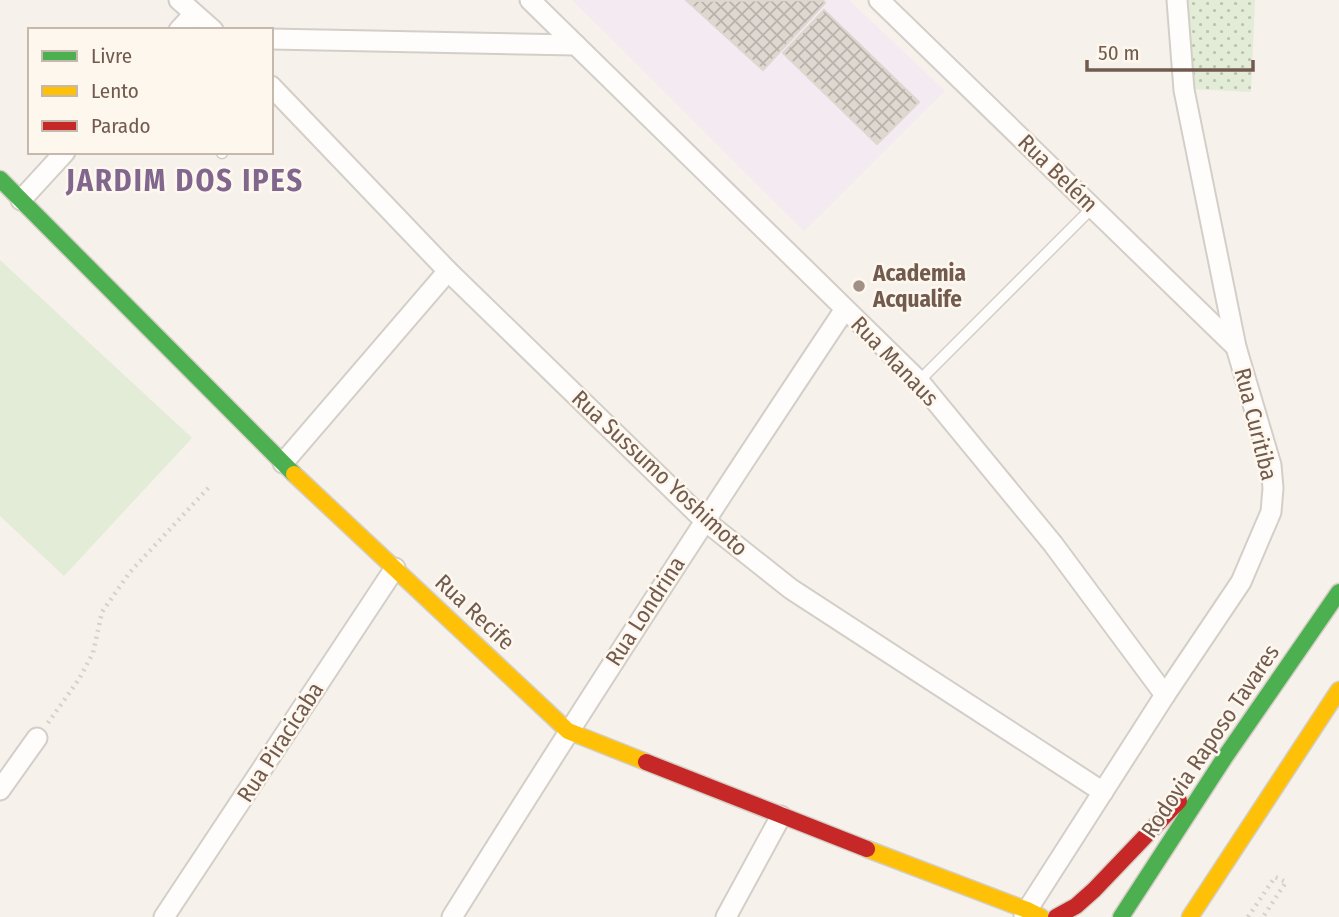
<svg xmlns="http://www.w3.org/2000/svg" width="1339" height="917" viewBox="0 0 1339 917" font-family="'Fira Sans Condensed',sans-serif">
<style>
.education{fill:#f3eaf2}
.grass{fill:url(#grass-dots)}
.garden{fill:#e3ecd7}
.building{fill:url(#building-cross-hatch);stroke:#dfd6ce;stroke-width:2}
.lines{fill:none;stroke-linecap:round;stroke-linejoin:round}
.lane-casing{stroke:#d3cec7;stroke-width:13}
.street-casing{stroke:#d3cec7;stroke-width:23}
.fast-casing{stroke:#d4cec6;stroke-width:19}
.slow-casing{stroke:#d4cec6;stroke-width:19}
.jam-casing{stroke:#d4cec6;stroke-width:19}
.path{stroke:#d7d0cb;stroke-width:4.5;stroke-dasharray:2 5;stroke-linecap:butt}
.lane{stroke:#fefdfc;stroke-width:10}
.street{stroke:#fefdfc;stroke-width:19}
.fast{stroke:#4caf50;stroke-width:16}
.slow{stroke:#ffc107;stroke-width:16}
.jam{stroke:#c62828;stroke-width:16}
.poi-dot{fill:#a09085;stroke:#fdf7ee;stroke-width:2.5}
.labels{text-anchor:middle;dominant-baseline:central;stroke-width:5;stroke-linejoin:round;paint-order:stroke}
.street-label{font-size:23px;fill:#725b4e;stroke:#fdf7ee}
.poi-label{font-size:23px;font-weight:bold;fill:#725b4e;stroke:#fdf7ee;text-anchor:start}
.district-label{font-size:30px;font-weight:bold;letter-spacing:2px;fill:#81668e;stroke:#fdf7ee}
</style>
<defs>
<pattern id="grass-dots" width="8" height="8" patternUnits="userSpaceOnUse" patternTransform="scale(1.75)"><rect width="8" height="8" fill="#e3ecd7"/><path d="M2 2h.1M6 6h.1" fill="none" stroke="#bcc2b1" stroke-width="1.8" stroke-linecap="round"/></pattern>
<pattern id="building-cross-hatch" width="8" height="8" patternUnits="userSpaceOnUse" patternTransform="scale(1.75)"><rect width="8" height="8" fill="#dfd8d1"/><path d="M0 0l8 8M0 8l8-8" fill="none" stroke="#b9b2ac"/></pattern>
</defs>
<rect width="100%" height="100%" fill="#f6f2eb"/>
<polygon class="education" points="572,0 849,0 945,91 804,231"/>
<polygon class="grass" points="1186,0 1255,0 1251,92 1191,89"/>
<polygon class="garden" points="0,260 192,438 64,576 0,516"/>
<g class="building">
<polygon points="823,0 825,3 763,70 687,1"/>
<polygon points="824,10 919,102 877,144 783,53"/>
</g>
<g class="lines">
<defs>
<g id="lane">
<polyline points="222,153 222,152"/>
<polyline points="919,381 1093,207"/>
</g>
<g id="street">
<polyline points="179,0 213,30"/>
<polyline points="530,0 919,381 1053,544 1165,695"/>
<polyline points="879,0 1236,347"/>
<polyline points="179,30 194,14"/>
<polyline points="271,39 576,45"/>
<polyline points="271,86 448,271 704,520 791,589 1103,792"/>
<polyline points="21,200 65,152"/>
<polyline points="283,463 448,271"/>
<polyline points="0,790 37,738"/>
<polyline points="1024,915 1165,695 1241,582 1271,512 1273,488 1271,465 1236,347 1184,90 1177,0"/>
<polyline points="164,917 395,568"/>
<path d="M452 917C580 712 711 510 845 309"/>
<polyline points="726,917 781,816"/>
</g>
<g id="fast">
<polyline points="0,179 294,474"/>
<polyline points="1121,917 1225,757 1339,592"/>
</g>
<g id="slow">
<polyline points="294,474 568,731 646,762"/>
<polyline points="867,849 1027,910"/>
<polyline points="1027,910 1041,917"/>
<polyline points="1190,917 1339,690"/>
</g>
<g id="jam">
<polyline points="646,762 867,849"/>
<polyline points="1056,917 1076,906 1094,890 1179,801"/>
</g>
</defs>
<use href="#lane" class="lane-casing"/>
<use href="#street" class="street-casing"/>
<use href="#fast" class="fast-casing"/>
<use href="#slow" class="slow-casing"/>
<use href="#jam" class="jam-casing"/>
<g class="path">
<polyline points="48,723 79,679 93,653 102,612 130,572 211,485"/>
<polyline points="1248,917 1275,877 1286,882 1263,917"/>
</g>
<use href="#lane" class="lane"/>
<use href="#street" class="street"/>
<use href="#fast" class="fast"/>
<use href="#slow" class="slow"/>
<use href="#jam" class="jam"/>
</g>
<circle class="poi-dot" cx="859" cy="286" r="7"/>
<g class="labels">
<g class="street-label">
<text transform="translate(1058 173) rotate(44)">Rua Belém</text>
<text transform="translate(895 361) rotate(46)">Rua Manaus</text>
<text transform="translate(1256 424) rotate(76)">Rua Curitiba</text>
<text transform="translate(660 473) rotate(43)">Rua Sussumo Yoshimoto</text>
<text transform="translate(645 611) rotate(-57)">Rua Londrina</text>
<text transform="translate(475 612) rotate(43)">Rua Recife</text>
<text transform="translate(1210 741) rotate(-56)">Rodovia Raposo Tavares</text>
<text transform="translate(280 742) rotate(-57)">Rua Piracicaba</text>
</g>
<g class="poi-label">
<text x="873" y="273">Academia<tspan x="873" dy="26">Acqualife</tspan></text>
</g>
<g class="district-label">
<text x="185" y="181">JARDIM DOS IPES</text>
</g>
</g>
<rect x="28" y="28" width="245" height="126" fill="#fdf7ee" stroke="#c5b9ae" stroke-width="2"/>
<rect x="42" y="51" width="35" height="10" fill="#4caf50" stroke="#c5b9ae" stroke-width="2"/>
<text x="91" y="63" font-size="21" fill="#725b4e">Livre</text>
<rect x="42" y="86" width="35" height="10" fill="#ffc107" stroke="#c5b9ae" stroke-width="2"/>
<text x="91" y="98" font-size="21" fill="#725b4e">Lento</text>
<rect x="42" y="121" width="35" height="10" fill="#c62828" stroke="#c5b9ae" stroke-width="2"/>
<text x="91" y="133" font-size="21" fill="#725b4e">Parado</text>
<path d="M1087 60v10h166v-10" fill="none" stroke="#725b4e" stroke-width="3.5"/>
<text x="1098" y="60" font-size="21" fill="#725b4e" stroke="#fdf7ee" stroke-width="5" paint-order="stroke">50 m</text>
</svg>
